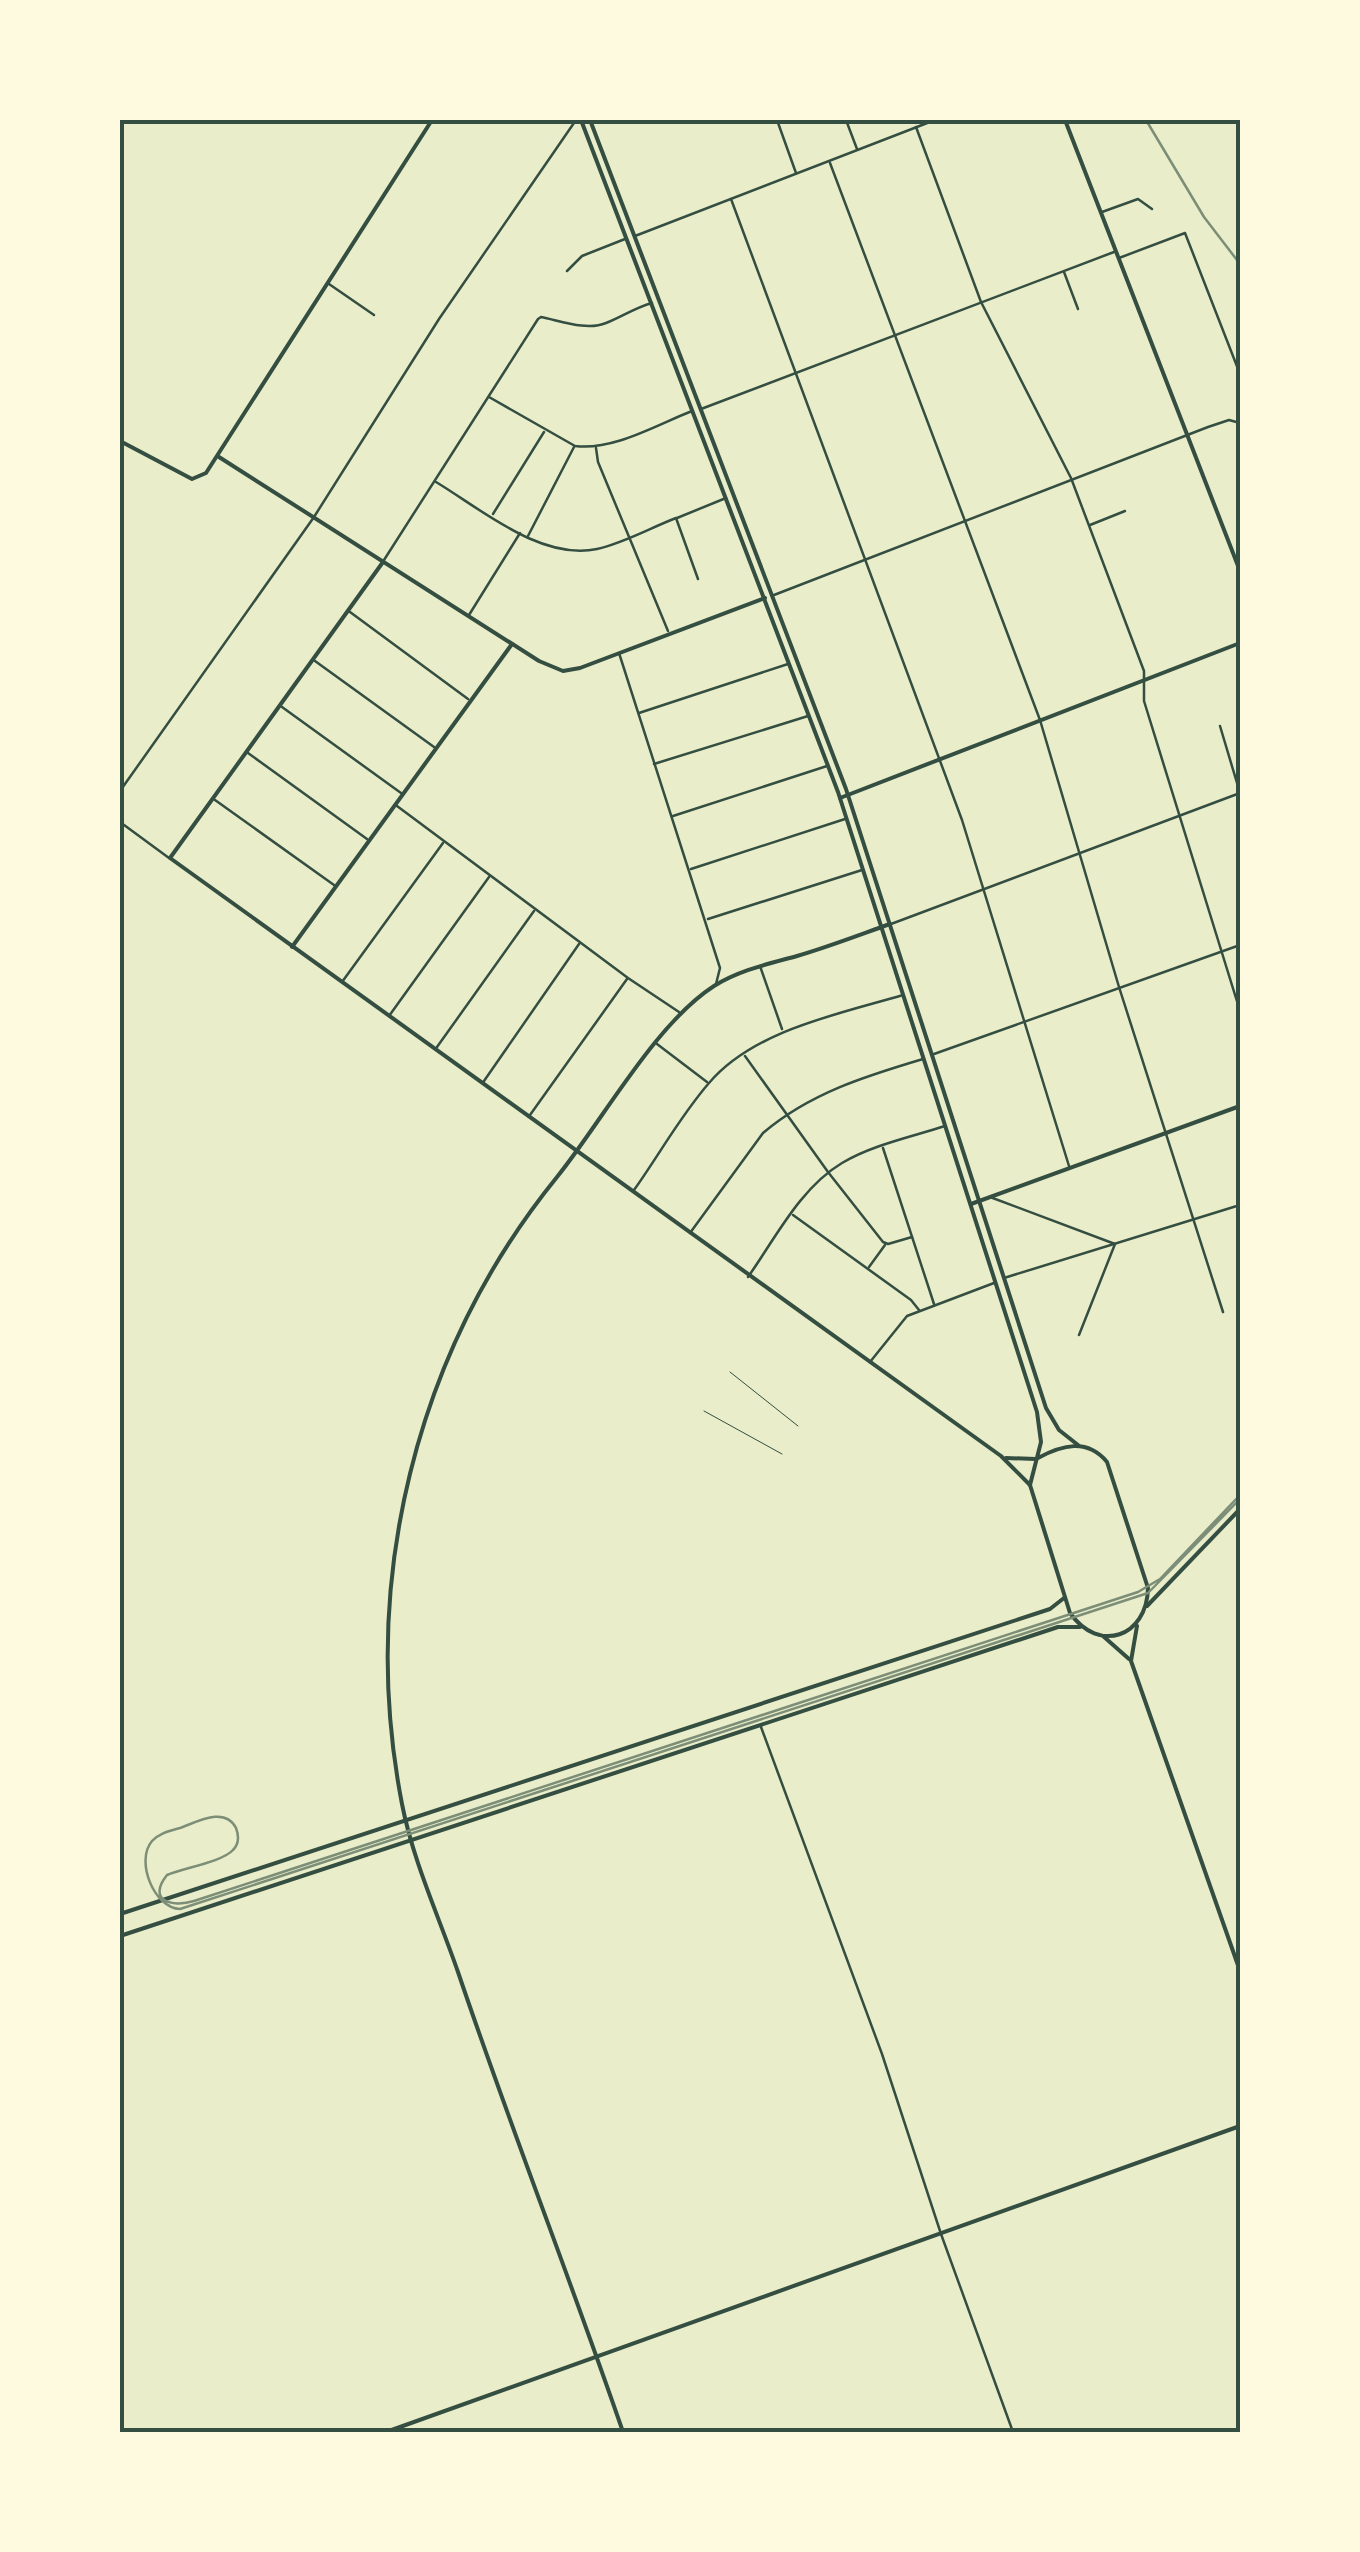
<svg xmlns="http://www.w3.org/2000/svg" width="1360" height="2552" viewBox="0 0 1360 2552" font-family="'Playfair Display',serif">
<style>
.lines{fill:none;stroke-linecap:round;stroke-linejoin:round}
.service{stroke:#344e41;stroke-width:1}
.minor{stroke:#344e41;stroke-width:2.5}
.tertiary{stroke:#344e41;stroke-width:4}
.secondary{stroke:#344e41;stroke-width:4}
.tram{stroke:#7c8e77;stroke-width:2.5}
.rail{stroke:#7c8e77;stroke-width:2.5}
.neatline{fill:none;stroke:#344e41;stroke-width:4}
</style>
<rect width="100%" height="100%" fill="#e9edc9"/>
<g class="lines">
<g class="service">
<polyline points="730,1372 798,1426"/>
<polyline points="704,1411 782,1454"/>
</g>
<g class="minor">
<polyline points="777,120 796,173"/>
<polyline points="846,120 857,149"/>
<polyline points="916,127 981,302 1071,478 1144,671 1144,701 1240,1011"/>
<polyline points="830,163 1040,720 1119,987 1223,1312"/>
<polyline points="731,199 962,820 1069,1166"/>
<polyline points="1102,212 1138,199 1152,209"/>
<polyline points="635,236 935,120"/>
<polyline points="1119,258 1185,233 1240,374"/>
<polyline points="567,271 582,256 625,239"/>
<polyline points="1064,272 1078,309"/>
<polyline points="329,284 374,315"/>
<path d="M489 397 575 446C613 451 656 425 692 411"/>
<polyline points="701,409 1114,252"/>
<polyline points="596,448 598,462 668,631"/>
<path d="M436 482C481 509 541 561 597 549 624 543 650 528 676 518L698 579"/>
<polyline points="493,514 544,432"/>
<polyline points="677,518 726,498"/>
<polyline points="1090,525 1125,511"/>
<polyline points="528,536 574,447"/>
<path d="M384 560 538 319 541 317C561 321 587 331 606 323 622 317 634 308 652 303"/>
<polyline points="774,595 1208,427 1229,420 1240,423"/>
<polyline points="350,612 468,699"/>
<polyline points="469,615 520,533"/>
<polyline points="619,653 720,968 716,984"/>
<polyline points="315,661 434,747"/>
<polyline points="282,707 401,793"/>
<polyline points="639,713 788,664"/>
<polyline points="248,753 367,839"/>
<polyline points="654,764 808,716"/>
<polyline points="120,791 314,517 439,319 576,120"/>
<polyline points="215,800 334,885"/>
<polyline points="397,806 628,978 679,1012"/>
<polyline points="673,816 827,766"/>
<polyline points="120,822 169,858"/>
<polyline points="691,869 845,819"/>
<polyline points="708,919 862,870"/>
<polyline points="891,924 1240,793 1220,726"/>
<polyline points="760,966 782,1029"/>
<polyline points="342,982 443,843"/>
<polyline points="389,1016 489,877"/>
<polyline points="657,1044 707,1082"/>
<polyline points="437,1047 534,911"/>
<polyline points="934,1054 1240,945"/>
<polyline points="745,1056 828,1172 883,1242 888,1244 912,1237"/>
<polyline points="484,1081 579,944"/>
<polyline points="530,1115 627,979"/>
<polyline points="883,1148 934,1304"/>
<polyline points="1240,1165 1240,1166"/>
<path d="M634 1190C659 1155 681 1115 709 1083 754 1030 839 1014 903 995"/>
<polyline points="990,1197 1115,1244 1079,1335"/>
<polyline points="793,1215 911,1300 919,1310"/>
<path d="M690 1233 763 1133C810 1093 866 1076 923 1059"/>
<polyline points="869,1267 885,1245"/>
<path d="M748 1277C775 1239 800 1188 842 1163 872 1145 911 1137 945 1126"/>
<polyline points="1004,1278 1240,1205"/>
<polyline points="870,1362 907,1316 994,1283"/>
<polyline points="761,1727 882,2054 941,2234 1013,2432"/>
</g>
<g class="tertiary">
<polyline points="120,441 192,479 206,473 432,120"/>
<polyline points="219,457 539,661 563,671 580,668 765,598"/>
<polyline points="383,562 170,858 1001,1456 1030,1485"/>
<polyline points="840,798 1240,643"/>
<polyline points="292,947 512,644"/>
<polyline points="971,1204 1240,1106"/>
<polyline points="1006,1458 1036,1459"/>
<polyline points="1147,1606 1240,1509"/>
<polyline points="386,2432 1240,2126"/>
<path d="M623 2432C570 2278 510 2126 458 1972 439 1917 413 1861 402 1804 359 1583 415 1352 557 1177 603 1120 655 1024 714 986 740 970 768 964 797 956 828 947 859 935 890 924"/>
</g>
<g class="secondary">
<path d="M581 120 838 792 1037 1412 1041 1442 1030 1485 1070 1613C1099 1654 1147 1637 1148 1588L1107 1462C1087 1438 1062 1445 1038 1458"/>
<polyline points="590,120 846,789 1046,1408 1059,1430 1078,1445"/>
<polyline points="1065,120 1240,571"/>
<polyline points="1137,1626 1131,1661 1240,1971"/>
<polyline points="1103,1636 1129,1659"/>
<polyline points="120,1914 1050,1609 1064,1598"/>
<polyline points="120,1936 1058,1627 1080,1627"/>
</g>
<path class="tram" d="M1240 1495 1160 1579 1138 1592 194 1901C171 1908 147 1900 167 1875 183 1868 222 1862 233 1850 239 1844 239 1836 236 1828 225 1806 197 1822 180 1828 170 1831 159 1833 152 1841 135 1861 154 1908 180 1909L1148 1593 1240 1499"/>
<polyline class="rail" points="1146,120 1204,217 1240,264"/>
</g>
<rect width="1360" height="2552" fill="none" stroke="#fefae0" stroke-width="245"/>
<rect x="122" y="122" width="1116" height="2308" class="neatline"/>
</svg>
